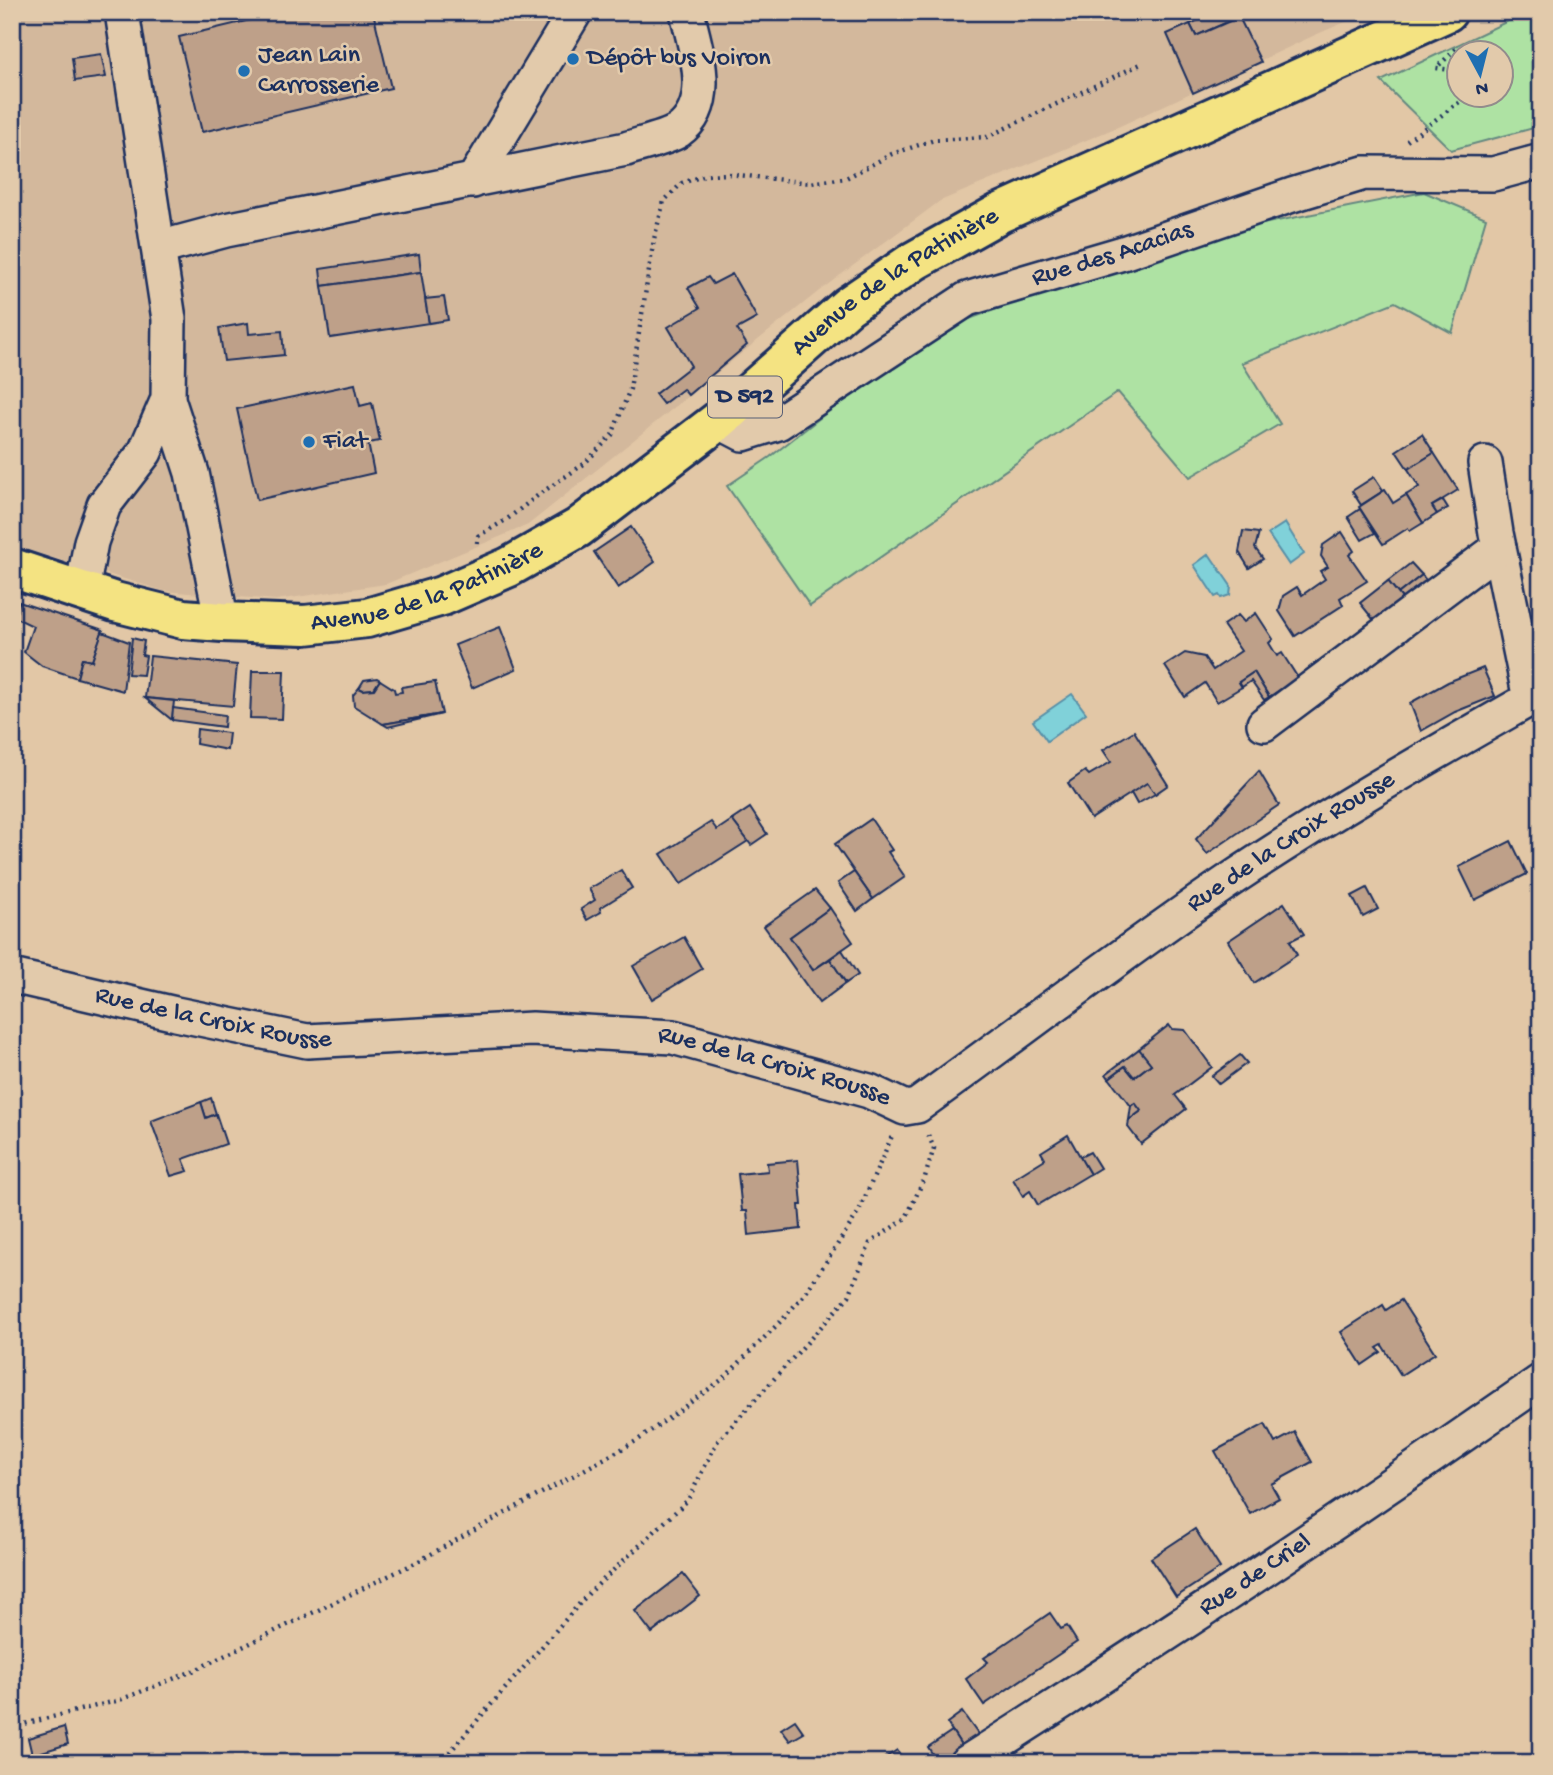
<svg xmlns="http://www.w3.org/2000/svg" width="1553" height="1775" viewBox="0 0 1553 1775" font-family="'Gochi Hand',sans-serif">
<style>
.built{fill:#d3b89c}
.green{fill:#aee2a3;stroke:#648880;stroke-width:2;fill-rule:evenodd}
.water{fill:#80d1d9;stroke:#5890a8;stroke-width:2}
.building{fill:#bea089;stroke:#1b2f5e;stroke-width:2}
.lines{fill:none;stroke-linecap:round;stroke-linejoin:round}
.minor-casing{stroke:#1b2f5e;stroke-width:38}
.major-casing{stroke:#1b2f5e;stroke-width:44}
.path{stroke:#1b2f5e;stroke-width:4.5;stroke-dasharray:2 5;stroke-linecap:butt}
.minor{stroke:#e2caab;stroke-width:33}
.major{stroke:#f4e382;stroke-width:38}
.poi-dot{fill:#1f6fb2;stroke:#e2caab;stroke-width:2.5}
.labels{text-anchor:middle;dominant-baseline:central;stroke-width:5;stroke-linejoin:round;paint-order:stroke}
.shield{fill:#e2caab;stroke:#575e75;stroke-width:2}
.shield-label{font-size:24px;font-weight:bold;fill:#1b2f5e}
.poi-label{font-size:26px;fill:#1b2f5e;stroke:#e2caab;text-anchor:start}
.street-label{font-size:26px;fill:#1b2f5e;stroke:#e2caab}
</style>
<rect width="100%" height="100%" fill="#e2c7a6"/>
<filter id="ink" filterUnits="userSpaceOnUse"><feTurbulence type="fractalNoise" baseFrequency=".0143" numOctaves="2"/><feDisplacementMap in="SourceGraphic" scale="14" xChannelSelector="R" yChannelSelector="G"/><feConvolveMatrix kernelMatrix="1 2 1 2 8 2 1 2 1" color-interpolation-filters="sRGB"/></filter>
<g filter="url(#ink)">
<polygon class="built" points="12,12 1369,12 1315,35 1120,126 940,201 819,291 528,525 386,584 276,600 164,591 12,545"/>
<g class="green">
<path d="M1527 12H1541V126L1451 150 1381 81ZM1458 52H1500V94H1458Z"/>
<polygon points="1424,192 1486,218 1452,333 1395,302 1242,363 1280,424 1190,477 1118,392 810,606 727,486 770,457 927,334 1073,282 1247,227"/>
</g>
<g class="water">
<polygon points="1285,523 1304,554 1289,565 1268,534"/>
<polygon points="1209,554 1231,586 1230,595 1221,598 1219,595 1215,597 1194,565"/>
<polygon points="1072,694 1086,713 1047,741 1033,721"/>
</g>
<g class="building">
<polygon points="284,12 373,12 391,88 202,132 179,37"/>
<polygon points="1216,12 1250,12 1196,36 1190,24"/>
<polygon points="1239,17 1261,62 1193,93 1167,34 1190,24 1196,36"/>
<polygon points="101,54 106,77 75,81 72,58"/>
<polygon points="419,254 421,272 322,286 320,269"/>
<polygon points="421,272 429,323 330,338 322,286"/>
<polygon points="732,274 757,318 737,329 747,345 688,395 683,389 663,404 655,394 691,366 668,327 700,308 688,288 708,277 713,284"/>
<polygon points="444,297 448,320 429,323 425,299"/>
<polygon points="248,323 249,334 282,331 284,355 224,361 219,328"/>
<polygon points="355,384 360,406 372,403 380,441 368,443 374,473 257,500 237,409"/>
<polygon points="1422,434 1434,453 1408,469 1396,451"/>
<polygon points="1434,453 1458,490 1432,506 1437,514 1423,523 1406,495 1419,487 1408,469"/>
<polygon points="1374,477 1383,491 1361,505 1352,491"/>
<polygon points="1385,490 1393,503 1406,495 1423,523 1410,531 1408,528 1383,544 1359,507"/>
<polygon points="1443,500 1448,508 1437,514 1432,506"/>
<polygon points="1360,509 1375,533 1362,540 1348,517"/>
<polygon points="631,527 655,562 618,588 594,552"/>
<polygon points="1243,531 1259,533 1255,548 1263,559 1249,568 1239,552"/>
<polygon points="1342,532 1354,551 1349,555 1367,581 1340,598 1343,605 1295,636 1279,611 1283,596 1297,587 1302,595 1325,579 1320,571 1328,567 1321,556 1323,545"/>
<polygon points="1411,563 1422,575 1398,594 1388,581"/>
<polygon points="1422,575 1433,589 1409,607 1398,594"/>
<polygon points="1388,581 1409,607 1381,629 1360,603"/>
<polygon points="19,602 103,630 92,661 82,659 77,678 42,666 24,652 33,626 16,618"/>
<polygon points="1256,613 1273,639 1269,643 1277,656 1282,653 1298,678 1269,697 1254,672 1239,682 1242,687 1217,702 1205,683 1185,697 1165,666 1185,653 1204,657 1213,670 1241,651 1223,625 1238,615 1244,622"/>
<polygon points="500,627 516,669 472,688 455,645"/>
<polygon points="102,632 129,642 123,691 77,678 82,659 92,661"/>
<polygon points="132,638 144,641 142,655 146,656 143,675 128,674"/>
<polygon points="150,656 237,665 233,706 145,698"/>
<polygon points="1483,668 1495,696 1455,712 1421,731 1410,703 1448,682"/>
<polygon points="252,671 284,671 282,719 250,718"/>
<polygon points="1254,672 1269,697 1264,700 1251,681 1242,687 1239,682"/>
<polygon points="377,678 380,680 374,689 363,690 359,688 364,680"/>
<polygon points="380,680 394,689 395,693 402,692 401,687 435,682 442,714 383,724 354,706 353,695 359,688 363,690 374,689"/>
<polygon points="145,698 174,701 172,720"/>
<polygon points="173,708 225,715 224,727 172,720"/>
<polygon points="442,714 388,727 383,724"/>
<polygon points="197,729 229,733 227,750 196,744"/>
<polygon points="1134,731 1168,785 1155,794 1147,783 1091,819 1068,783 1085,771 1089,775 1111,762 1103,750"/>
<polygon points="1259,771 1279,805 1207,854 1196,839"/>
<polygon points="1147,783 1155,794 1137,804 1131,793"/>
<polygon points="750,808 767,834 751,845 732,820"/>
<polygon points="871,819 892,850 888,852 905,877 873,899 835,844"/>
<polygon points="732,820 748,841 681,884 661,854 711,822 717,830"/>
<polygon points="1511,841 1527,874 1475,900 1459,867"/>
<polygon points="621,870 632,888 600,908 601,912 587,920 581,909 595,900 589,889"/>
<polygon points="854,872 873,899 857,911 838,883"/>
<polygon points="1367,888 1378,909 1363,917 1352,896"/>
<polygon points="815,890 830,908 790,937 813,970 830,959 846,983 819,1003 764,926"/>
<polygon points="1284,903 1304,934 1290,941 1297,955 1254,983 1228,941"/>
<polygon points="830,908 853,942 813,970 790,937"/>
<polygon points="684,937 702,969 652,999 633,966"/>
<polygon points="842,950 858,975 846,983 830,959"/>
<polygon points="1169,1025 1172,1029 1185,1030 1212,1067 1175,1095 1186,1109 1141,1144 1128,1127 1129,1120 1141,1111 1135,1103 1131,1106 1109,1078 1125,1066 1134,1077 1151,1064 1139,1049"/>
<polygon points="1139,1049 1151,1064 1134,1077 1125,1066 1109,1078 1106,1074"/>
<polygon points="1240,1055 1247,1063 1219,1084 1212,1076"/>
<polygon points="211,1098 216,1114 206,1118 201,1102"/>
<polygon points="201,1102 206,1118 216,1114 226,1144 183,1159 188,1171 171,1176 151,1121"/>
<polygon points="1135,1103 1141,1111 1129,1120 1131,1106"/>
<polygon points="1068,1135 1090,1174 1038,1205 1030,1191 1023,1196 1013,1179 1045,1159 1041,1152"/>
<polygon points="1090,1152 1100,1168 1090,1174 1080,1157"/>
<polygon points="798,1160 802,1205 799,1205 801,1229 749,1235 747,1211 742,1211 738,1174 768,1171 767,1163"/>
<polygon points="1401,1300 1435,1353 1401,1375 1382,1345 1377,1348 1381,1352 1362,1365 1341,1332 1383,1305 1386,1310"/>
<polygon points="1265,1424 1275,1443 1295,1432 1312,1462 1271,1484 1279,1498 1250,1514 1215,1451"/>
<polygon points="1195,1529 1220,1568 1176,1597 1151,1558"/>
<polygon points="683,1574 700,1596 652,1633 635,1611"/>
<polygon points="1050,1613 1061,1629 1067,1626 1077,1642 984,1705 966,1679 988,1662 984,1658"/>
<polygon points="962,1712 980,1737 963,1748 947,1723"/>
<polygon points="795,1720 804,1733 790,1741 781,1729"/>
<polygon points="64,1727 68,1744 32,1755 28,1738"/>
<polygon points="952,1731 963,1748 938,1763 928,1747"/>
<polygon points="897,1750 906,1763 877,1763"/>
<polygon points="1541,1752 1541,1763 1523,1763"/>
</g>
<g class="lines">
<defs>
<g id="minor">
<polyline points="122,12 169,319 168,399 192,473 222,622"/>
<polyline points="473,181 575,12"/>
<path d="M159 248 226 230 626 149C640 144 665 139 678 131 716 104 695 48 687 12"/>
<path id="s1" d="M718 421 743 434 778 423 967 299 1123 253 1292 195 1364 173 1493 174 1541 161"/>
<polyline points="1485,463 1496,533 1530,699"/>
<polyline points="82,591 91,542 104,505 145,452 168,399"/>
<polyline points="1264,724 1499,548"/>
<path id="s2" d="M12 976 176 1014 307 1041 532 1029 673 1037 869 1091 905 1108 917 1106C1021 1031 1124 952 1230 880 1327 815 1428 757 1530 699L1541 695"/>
<path id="s3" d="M966 1763C1161 1640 1352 1513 1541 1381"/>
</g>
<g id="major">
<path id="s4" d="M12 568 115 602 183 619 222 622 305 625 367 618 442 596 509 567 578 528 718 421 848 306 914 261 1000 213 1447 12"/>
</g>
</defs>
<use href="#minor" class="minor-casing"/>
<use href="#major" class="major-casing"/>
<g class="path">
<polyline points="1456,49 1436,68 1458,71"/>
<polyline points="1407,141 1470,94"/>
<polyline points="477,543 478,536 506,520 541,493 584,464 612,435 630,389 654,239 664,201 682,183 706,175 728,174 811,183 846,178 892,154 934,140 987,137 1143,63"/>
<polyline points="12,1727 120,1700 193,1671 413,1564 638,1440 723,1379 784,1318 807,1291 858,1213 892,1136"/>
<polyline points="440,1763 588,1594 688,1500 717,1442 849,1296 870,1243 906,1218 925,1177 934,1148 928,1135"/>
</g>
<use href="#minor" class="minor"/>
<use href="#major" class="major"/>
</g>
</g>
<g class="poi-dot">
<circle cx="573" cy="59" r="7"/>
<circle cx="244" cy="71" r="7"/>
<circle cx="309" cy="442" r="7"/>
</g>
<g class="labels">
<rect class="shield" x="708" y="376.5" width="74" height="41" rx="5"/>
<g class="shield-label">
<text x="745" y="397">D 592</text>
</g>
<g class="poi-label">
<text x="258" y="56">Jean Lain<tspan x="258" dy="30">Carrosserie</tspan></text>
<text x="587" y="59">Dépôt bus Voiron</text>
<text x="323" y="442">Fiat</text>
</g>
<g class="street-label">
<text stroke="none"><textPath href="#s1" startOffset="443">Rue des Acacias</textPath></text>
<text stroke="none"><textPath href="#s4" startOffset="996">Avenue de la Patinière</textPath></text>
<text stroke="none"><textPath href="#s4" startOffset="429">Avenue de la Patinière</textPath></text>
<text stroke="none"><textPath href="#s2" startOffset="1382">Rue de la Croix Rousse</textPath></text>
<text stroke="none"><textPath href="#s2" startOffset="206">Rue de la Croix Rousse</textPath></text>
<text stroke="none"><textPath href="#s2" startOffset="774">Rue de la Croix Rousse</textPath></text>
<text stroke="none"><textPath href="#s3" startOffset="345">Rue de Criel</textPath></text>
</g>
</g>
<rect width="1553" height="1775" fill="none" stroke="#e2caab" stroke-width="42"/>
<rect x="21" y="21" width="1511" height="1733" fill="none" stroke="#1b2f5e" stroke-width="2.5" filter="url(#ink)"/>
<g transform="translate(1480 74) rotate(173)"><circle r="33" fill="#e2caab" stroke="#928c8c" stroke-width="2"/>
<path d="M0-5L12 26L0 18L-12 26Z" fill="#1f6fb2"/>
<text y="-10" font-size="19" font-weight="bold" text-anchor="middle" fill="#1b2f5e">N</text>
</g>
</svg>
